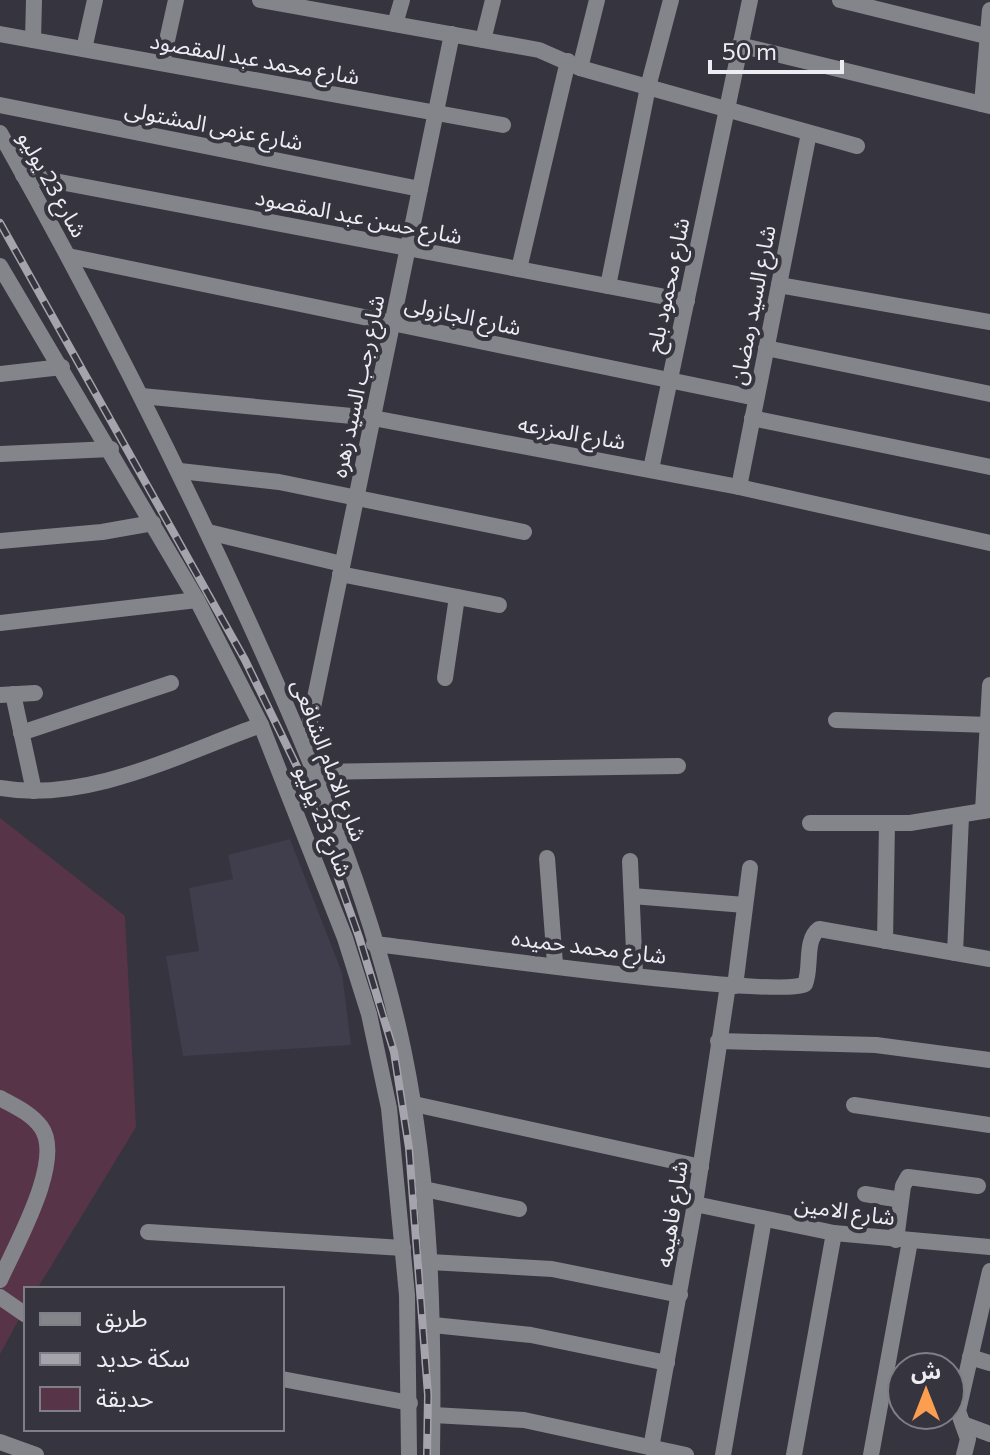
<svg xmlns="http://www.w3.org/2000/svg" width="990" height="1455" viewBox="0 0 990 1455" font-family="Commissioner,'Noto Sans Arabic',sans-serif">
<style>
.built{fill:#403d4d}
.green{fill:#583449}
.lines{fill:none;stroke-linecap:round;stroke-linejoin:round}
.minor{stroke:#83858b;stroke-width:16}
.tertiary{stroke:#83858b;stroke-width:16}
.rail-casing{stroke:#a5a3ac;stroke-width:8}
.rail{stroke:#36343e;stroke-width:5;stroke-dasharray:15;stroke-linecap:butt}
.labels{text-anchor:middle;dominant-baseline:central;stroke-width:8;stroke-linejoin:round;paint-order:stroke}
.street-label{font-size:22px;fill:#eeecf3;stroke:#36343e}
</style>
<rect width="100%" height="100%" fill="#36343e"/>
<polygon class="built" points="290,839 342,973 351,1045 183,1056 166,956 199,951 189,888 233,879 228,855"/>
<polygon class="green" points="0,818 125,916 136,1127 37,1289 26,1289 26,1306 0,1354"/>
<g class="lines">
<g class="minor">
<polyline points="260,0 539,50 580,68 857,146"/>
<polyline points="840,0 990,37"/>
<polyline points="395,24 402,0"/>
<polyline points="0,34 503,125"/>
<polyline points="33,40 34,0"/>
<polyline points="483,40 493,0"/>
<polyline points="739,45 990,106"/>
<polyline points="84,49 95,0"/>
<polyline points="162,63 176,0"/>
<polyline points="580,68 597,0"/>
<polyline points="982,104 990,10"/>
<polyline points="0,105 420,189"/>
<path d="M0 133C90 292 172 454 248 620 311 758 373 903 404 1053 431 1185 434 1320 432 1455"/>
<polyline points="23,175 687,301"/>
<polyline points="68,256 756,398"/>
<polyline points="519,269 568,61"/>
<polyline points="779,285 990,322"/>
<polyline points="608,286 648,87 671,0"/>
<polyline points="766,348 990,394"/>
<polyline points="0,374 62,367"/>
<polyline points="141,396 373,418 739,487 990,543"/>
<polyline points="752,418 990,467"/>
<polyline points="0,454 111,449"/>
<polyline points="651,469 750,0"/>
<polyline points="180,471 279,482 524,532"/>
<polyline points="739,487 809,133"/>
<polyline points="208,532 342,564"/>
<polyline points="0,541 102,532 153,523"/>
<polyline points="340,574 499,605"/>
<polyline points="0,623 197,600"/>
<polyline points="445,678 457,597"/>
<polyline points="13,694 34,791"/>
<polyline points="0,695 35,693"/>
<polyline points="836,720 990,725"/>
<polyline points="21,733 171,683"/>
<polyline points="305,746 452,34"/>
<polyline points="315,772 678,766"/>
<path d="M0 788C88 803 180 754 261 725"/>
<polyline points="983,811 990,685"/>
<polyline points="810,823 910,823 990,810"/>
<polyline points="547,858 555,964"/>
<polyline points="630,861 635,974"/>
<polyline points="632,896 745,905"/>
<polyline points="885,941 887,823"/>
<path d="M374 944C432 950 778 1000 805 984 812 968 804 940 819 929L990 959"/>
<polyline points="955,953 961,817"/>
<polyline points="735,986 750,868"/>
<polyline points="718,1041 876,1045 990,1060"/>
<path d="M0 1098C14 1106 31 1113 41 1127 65 1160 15 1246 0 1280"/>
<polyline points="414,1104 701,1167"/>
<polyline points="854,1105 990,1125"/>
<polyline points="424,1189 519,1209"/>
<polyline points="865,1194 901,1200"/>
<polyline points="695,1204 834,1233 990,1247"/>
<polyline points="148,1232 403,1248"/>
<polyline points="896,1240 903,1186 908,1177 978,1186"/>
<polyline points="430,1262 552,1269 680,1295"/>
<polyline points="0,1297 26,1315"/>
<polyline points="433,1325 531,1335 667,1363"/>
<polyline points="970,1357 990,1363"/>
<polyline points="282,1379 410,1403"/>
<polyline points="433,1415 524,1420 686,1455"/>
<polyline points="963,1424 990,1434"/>
<polyline points="0,1442 36,1455"/>
<polyline points="651,1448 695,1204 728,985"/>
<polyline points="723,1455 764,1219"/>
<polyline points="794,1455 834,1233"/>
<polyline points="871,1455 910,1241"/>
<polyline points="964,1455 968,1439 958,1411 990,1271"/>
</g>
<polyline class="tertiary" points="0,266 197,600 261,725 345,938 369,1014 389,1108 407,1295 409,1455"/>
<defs>
<polyline id="rail" points="0,223 245,660 303,779 359,937 394,1052 409,1148 428,1395 427,1455"/>
</defs>
<use href="#rail" class="rail-casing"/>
<use href="#rail" class="rail"/>
</g>
<g class="labels">
<g class="street-label">
<text transform="translate(255 58) rotate(10)">شارع محمد عبد المقصود</text>
<text transform="translate(214 125) rotate(11)">شارع عزمى المشتولى</text>
<text transform="translate(53 184) rotate(61)">شارع 23 يوليو</text>
<text transform="translate(359 216) rotate(11)">شارع حسن عبد المقصود</text>
<text transform="translate(667 285) rotate(-78)">شارع محمود بلح</text>
<text transform="translate(752 305) rotate(-79)">شارع السيد رمضان</text>
<text transform="translate(463 315) rotate(12)">شارع الجازولى</text>
<text transform="translate(357 386) rotate(-78)">شارع رجب السيد زهره</text>
<text transform="translate(572 432) rotate(10)">شارع المزرعه</text>
<text transform="translate(330 760) rotate(69)">شارع الامام الشافعى</text>
<text transform="translate(324 821) rotate(68)">شارع 23 يوليو</text>
<text transform="translate(589 946) rotate(7)">شارع محمد حميده</text>
<text transform="translate(845 1210) rotate(8)">شارع الامين</text>
<text transform="translate(671 1214) rotate(-81)">شارع فاهيمه</text>
</g>
</g>
<rect x="24" y="1287" width="260" height="144" fill="#36343e" stroke="#807e86" stroke-width="2"/>
<rect x="40" y="1313" width="40" height="12" fill="#83858b" stroke="#807e86" stroke-width="2"/>
<text x="96" y="1327" font-size="24" fill="#eeecf3">طريق</text>
<rect x="40" y="1353" width="40" height="12" fill="#a5a3ac" stroke="#807e86" stroke-width="2"/>
<text x="96" y="1367" font-size="24" fill="#eeecf3">سكة حديد</text>
<rect x="40" y="1387" width="40" height="24" fill="#583449" stroke="#807e86" stroke-width="2"/>
<text x="96" y="1407" font-size="24" fill="#eeecf3">حديقة</text>
<g transform="translate(926 1391)"><circle r="38" fill="#36343e" stroke="#807e86" stroke-width="2"/>
<path d="M0-6L14 30L0 20L-14 30Z" fill="#fb9e50"/>
<text y="-12" font-size="22" font-weight="bold" text-anchor="middle" fill="#eeecf3">ش</text>
</g>
<path d="M710 60v12h132v-12" fill="none" stroke="#eeecf3" stroke-width="4"/>
<text x="722" y="60" font-size="24" fill="#eeecf3" stroke="#36343e" stroke-width="6" paint-order="stroke">50 m</text>
</svg>
